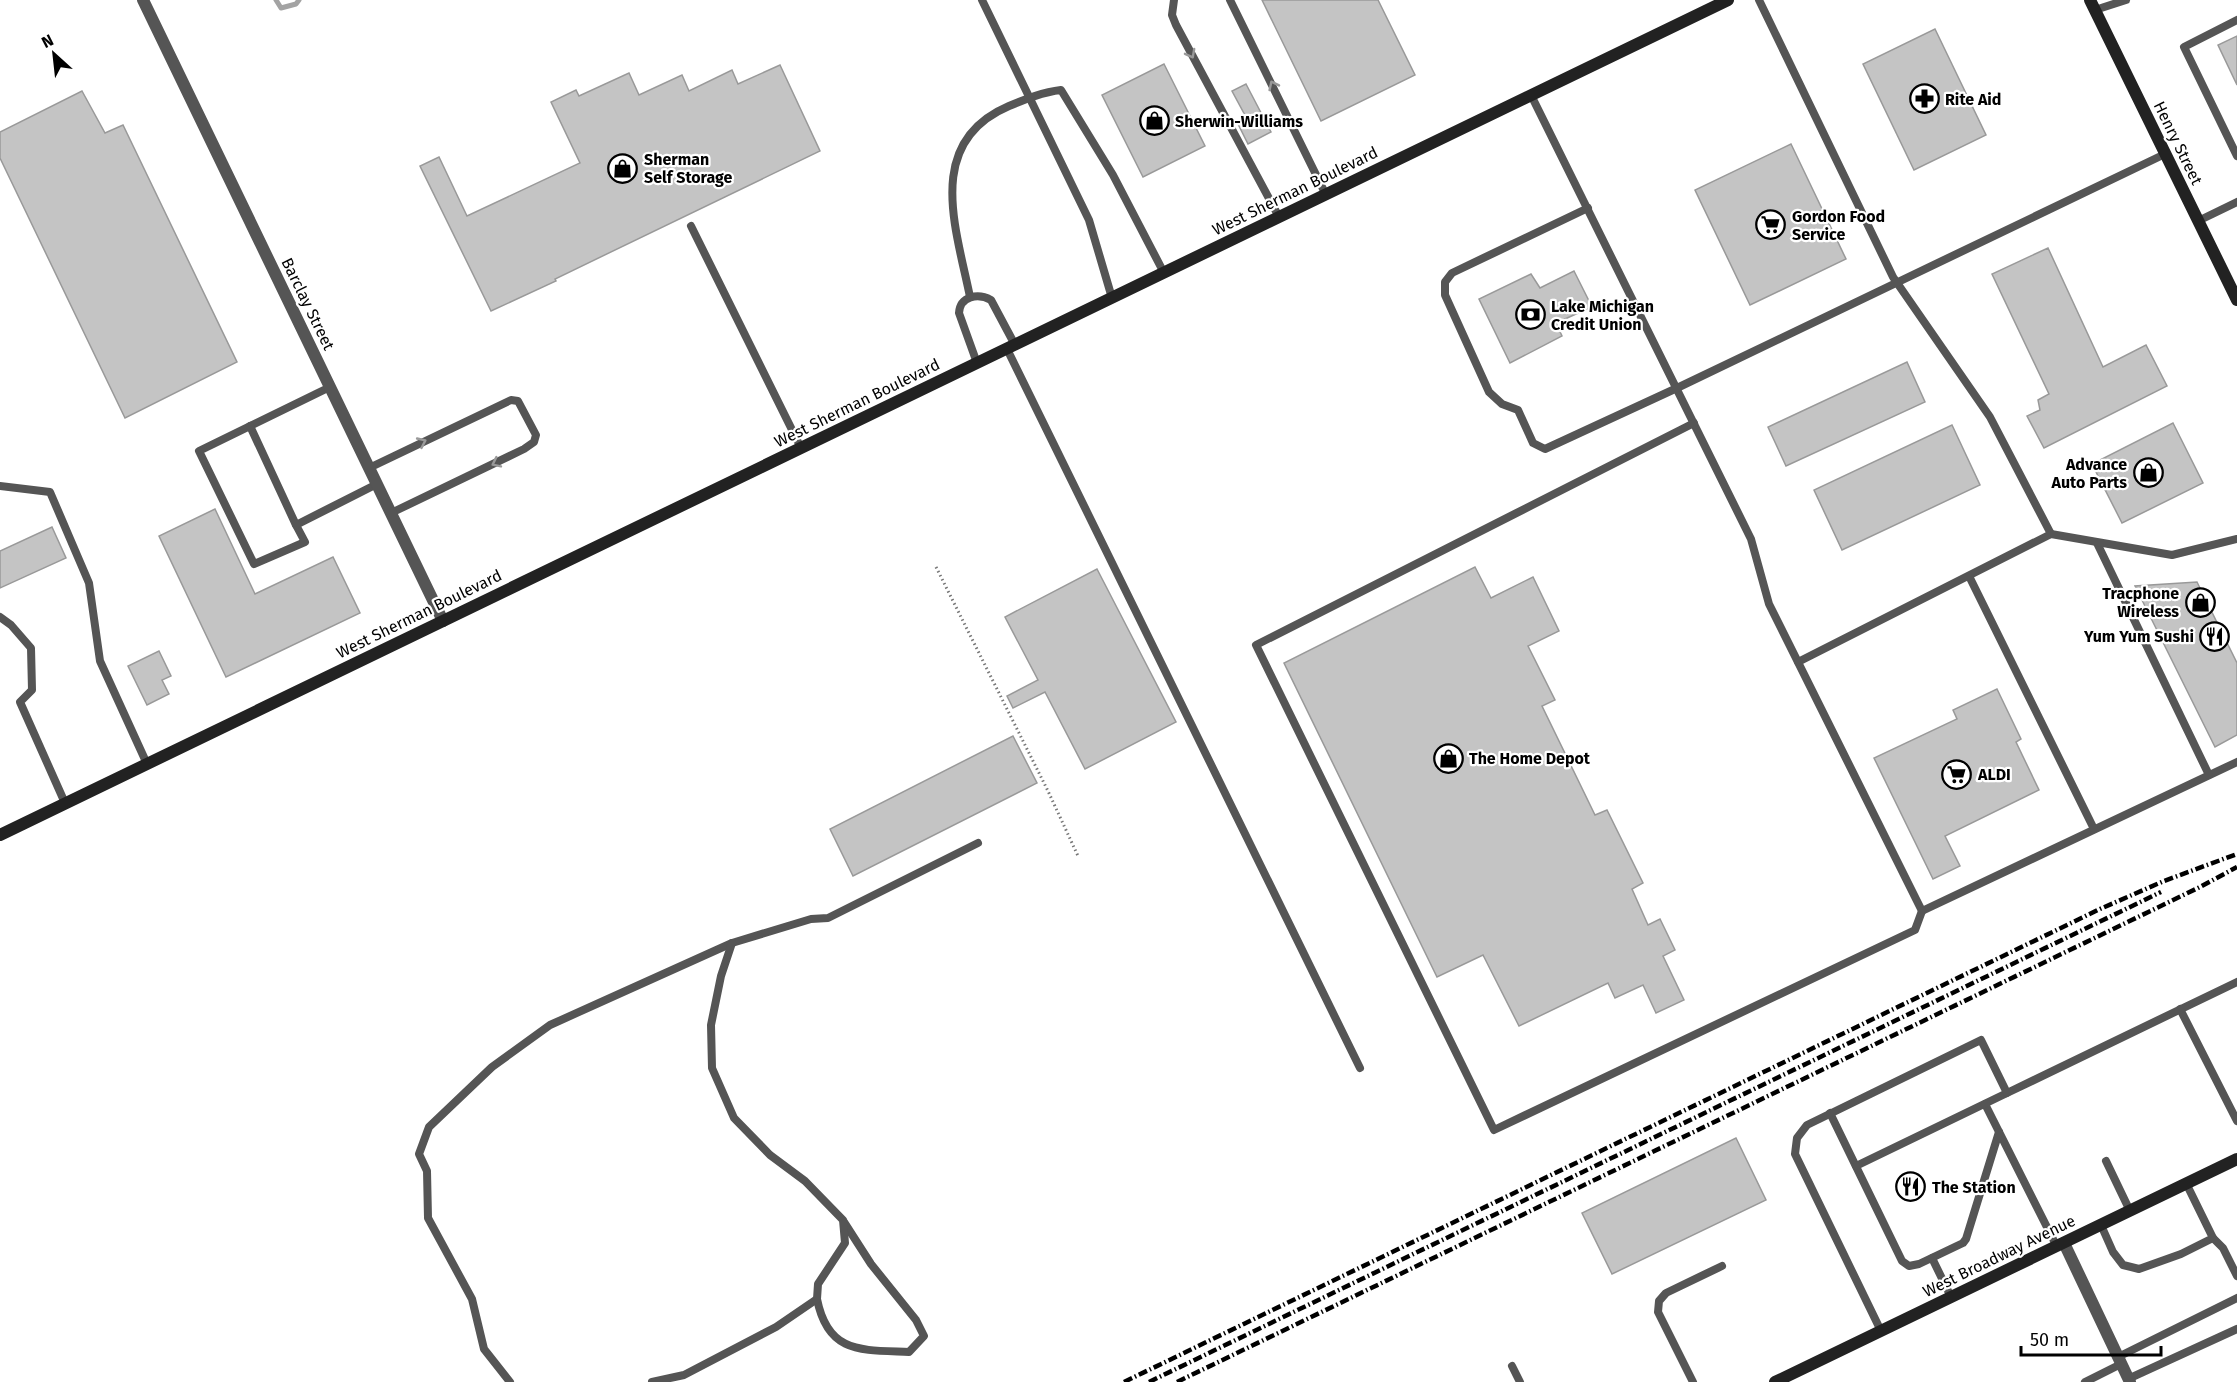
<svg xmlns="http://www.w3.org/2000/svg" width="2237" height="1382" viewBox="0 0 2237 1382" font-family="'Fira Sans',sans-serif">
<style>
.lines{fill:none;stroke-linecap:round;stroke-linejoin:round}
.stream{stroke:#a3a3a3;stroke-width:5}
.building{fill:#c4c4c4;stroke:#999;stroke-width:1.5}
.path{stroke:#777;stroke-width:3;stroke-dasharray:1.5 3;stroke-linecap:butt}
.lane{stroke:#555;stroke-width:8}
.street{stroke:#555;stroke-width:12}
.secondary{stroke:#222;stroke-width:12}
.rail{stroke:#000;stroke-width:4.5;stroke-dasharray:9 3 1.5 3;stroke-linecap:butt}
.oneway{stroke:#999}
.labels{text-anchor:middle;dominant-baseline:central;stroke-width:4.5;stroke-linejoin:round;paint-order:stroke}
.poi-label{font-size:16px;font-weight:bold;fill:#000;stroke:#fff;text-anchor:start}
.street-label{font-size:16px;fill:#000;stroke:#fff}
</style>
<rect width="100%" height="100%" fill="#fff"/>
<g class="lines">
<polyline class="stream" points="276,0 281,8 296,4 299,0"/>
</g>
<g class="building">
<polygon points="1262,0 1378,0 1415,75 1321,121"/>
<polygon points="1935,29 1986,135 1914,170 1863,64"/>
<polygon points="2237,36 2237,85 2218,45"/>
<polygon points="1164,64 1205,146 1143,177 1102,95"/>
<polygon points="780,65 820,151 555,279 556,281 491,311 420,166 439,157 467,216 580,163 551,102 576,90 579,96 629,73 639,95 682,75 689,91 732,70 738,84"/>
<polygon points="1246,84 1271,132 1248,144 1238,124 1247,119 1232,91"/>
<polygon points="82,91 105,133 123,125 237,362 125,418 0,158 0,132"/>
<polygon points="1791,144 1846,259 1750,305 1695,190"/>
<polygon points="2048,248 2103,367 2146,345 2167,386 2044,448 2027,416 2040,410 2038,400 2049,394 1992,274"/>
<polygon points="1574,271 1592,307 1556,323 1562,336 1510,363 1479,299 1531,274 1540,288"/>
<polygon points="1907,362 1925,402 1786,466 1768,427"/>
<polygon points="2173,423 2203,483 2122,523 2092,464"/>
<polygon points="1952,425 1980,485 1842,550 1814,490"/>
<polygon points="215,509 255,594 333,557 360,613 226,677 159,536"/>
<polygon points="52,527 66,558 0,588 0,551"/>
<polygon points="1475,567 1491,598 1533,577 1559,631 1528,646 1555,700 1542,706 1595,815 1607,810 1643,883 1632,889 1648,925 1660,919 1675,950 1663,956 1684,1000 1656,1013 1643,985 1615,998 1608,983 1519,1026 1483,955 1437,977 1284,663"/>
<polygon points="1097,569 1176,722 1085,769 1045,692 1013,708 1007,696 1038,680 1005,617"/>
<polygon points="2197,582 2237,663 2237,735 2215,747 2135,586"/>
<polygon points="159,651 171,676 162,680 169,694 147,705 128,666"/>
<polygon points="1997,689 2021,739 2016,742 2039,790 1945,836 1960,866 1933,879 1874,758 1957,719 1953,710"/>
<polygon points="1013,736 1037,783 853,876 830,829"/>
<polygon points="1736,1138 1766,1200 1612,1274 1582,1213"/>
</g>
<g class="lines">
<polyline class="path" points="936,567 1048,791 1078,856"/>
<g class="lane">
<polyline points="982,0 1089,220 1112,298"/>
<polyline points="1174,0 1172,15 1176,25 1279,217"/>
<polyline points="1230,0 1326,195"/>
<polyline points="1759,0 1893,277 1990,417 2051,534"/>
<polyline points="2095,10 2126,0"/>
<polyline points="2237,20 2184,47 2237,156"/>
<polyline points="1531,95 1751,539 1769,604 1922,911 2237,762"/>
<polyline points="1588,208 1452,273 1445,282 1445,295 1489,392 1502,404 1518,410 1533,443 1545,449 1677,388 2165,154"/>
<polyline points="2198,221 2237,202"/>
<polyline points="691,226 801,448"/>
<path d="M970 297C956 228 924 142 1009 106 1026 99 1043 92 1061 90L1113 175 1164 273"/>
<polyline points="1007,349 1360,1068"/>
<path d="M977 363 959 313C960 296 978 293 991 300L1015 345"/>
<polyline points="330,387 199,451 254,564 305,542 296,525 377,484"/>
<polyline points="1694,423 1256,645 1494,1130 1915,930 1922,911"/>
<polyline points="250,426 296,525"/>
<polyline points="369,468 511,400 518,401 536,435 534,442 524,449 391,513"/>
<polyline points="0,486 50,492 89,583 100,661 147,764"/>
<polyline points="2097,543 2209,775"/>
<polyline points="1969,576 2094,829"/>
<polyline points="0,617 11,625 31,648 32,690 20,702 65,803"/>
<polyline points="1798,662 2051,534 2172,555 2237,539"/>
<polyline points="2180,1009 2237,1121"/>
<polyline points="1985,1104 2057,1247"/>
<polyline points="1830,1113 1902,1261 1909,1266 1919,1264 1963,1243 1966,1239 1999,1132"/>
<polyline points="2106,1161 2130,1211"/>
<polyline points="1856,1166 2007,1093"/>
<polyline points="2101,1225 2113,1252 2123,1265 2139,1269 2181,1254 2213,1238 2186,1183"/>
<polyline points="2213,1238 2223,1248 2237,1276"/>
<polyline points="1932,1258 1951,1297"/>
<path d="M817 1299C828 1354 861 1350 909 1352L924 1336 916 1320 871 1264 844 1222"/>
<polyline points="1881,1331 1795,1154 1797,1138 1807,1125 1981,1040 2007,1093 2237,982"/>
<polyline points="2118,1357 2237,1298"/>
<polyline points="1512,1366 1520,1382"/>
<polyline points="2128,1379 2237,1329"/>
<polyline points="510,1382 484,1349 472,1299 428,1218 427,1171 419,1154 429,1127 492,1067 550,1025 732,943 811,919 828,918 978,843"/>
<polyline points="652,1382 684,1375 776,1327 817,1299 818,1284 845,1243 843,1220 805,1181 770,1155 734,1118 712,1068 711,1025 721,976 732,943"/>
<polyline points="1693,1382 1658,1312 1659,1301 1666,1293 1722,1266"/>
<polyline points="2085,1382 2121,1364"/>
</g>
<g class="street">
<polyline points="143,0 443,621"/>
<polyline points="2064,1243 2130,1382"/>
</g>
<g class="secondary">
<polyline points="2090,0 2237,300"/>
<polyline points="0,835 1728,0"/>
<polyline points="1775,1382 2237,1159"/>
</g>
<g class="rail">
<polyline points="1124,1382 2100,909 2164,881 2237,854"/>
<polyline points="1149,1382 2161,892"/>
<polyline points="1177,1382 2200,887 2237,867"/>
</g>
</g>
<defs><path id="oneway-chevron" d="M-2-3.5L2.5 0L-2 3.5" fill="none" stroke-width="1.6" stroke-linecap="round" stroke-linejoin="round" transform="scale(1.5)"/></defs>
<g class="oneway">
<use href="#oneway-chevron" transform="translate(1191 54) rotate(62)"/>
<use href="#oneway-chevron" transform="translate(1273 85) rotate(-116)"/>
<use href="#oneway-chevron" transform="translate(422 442) rotate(-25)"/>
<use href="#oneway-chevron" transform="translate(496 463) rotate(154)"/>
</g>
<defs>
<symbol id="pharmacy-ring" viewBox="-11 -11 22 22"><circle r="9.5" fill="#fff" stroke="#000" stroke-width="1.5"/><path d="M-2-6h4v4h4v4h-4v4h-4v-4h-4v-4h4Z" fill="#000"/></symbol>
<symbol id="shop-ring" viewBox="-11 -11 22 22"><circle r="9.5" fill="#fff" stroke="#000" stroke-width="1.5"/><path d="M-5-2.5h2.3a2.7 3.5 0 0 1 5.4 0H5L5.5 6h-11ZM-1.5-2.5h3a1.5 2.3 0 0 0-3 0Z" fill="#000"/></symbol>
<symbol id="supermarket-ring" viewBox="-11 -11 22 22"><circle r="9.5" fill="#fff" stroke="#000" stroke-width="1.5"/><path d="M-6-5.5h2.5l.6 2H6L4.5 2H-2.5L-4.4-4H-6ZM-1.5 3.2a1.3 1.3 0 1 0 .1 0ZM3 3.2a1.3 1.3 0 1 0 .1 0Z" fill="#000"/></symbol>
<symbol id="bank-ring" viewBox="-11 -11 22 22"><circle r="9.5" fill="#fff" stroke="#000" stroke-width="1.5"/><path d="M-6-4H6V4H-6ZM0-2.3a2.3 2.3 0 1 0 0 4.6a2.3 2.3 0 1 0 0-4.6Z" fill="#000"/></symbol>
<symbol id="restaurant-ring" viewBox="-11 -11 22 22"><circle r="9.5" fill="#fff" stroke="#000" stroke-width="1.5"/><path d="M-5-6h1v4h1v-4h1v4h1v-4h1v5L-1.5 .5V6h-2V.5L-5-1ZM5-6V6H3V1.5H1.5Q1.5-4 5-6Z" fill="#000"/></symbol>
</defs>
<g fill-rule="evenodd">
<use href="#pharmacy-ring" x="1908" y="82" width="33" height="33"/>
<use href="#shop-ring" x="1138" y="104" width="33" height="33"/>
<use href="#shop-ring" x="606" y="152" width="33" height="33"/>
<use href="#supermarket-ring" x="1754" y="208" width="33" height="33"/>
<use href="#bank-ring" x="1514" y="298" width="33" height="33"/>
<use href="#shop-ring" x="2132" y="456" width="33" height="33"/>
<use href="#shop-ring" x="2184" y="586" width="33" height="33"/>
<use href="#restaurant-ring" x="2198" y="620" width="33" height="33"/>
<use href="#shop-ring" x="1432" y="742" width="33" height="33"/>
<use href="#supermarket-ring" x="1940" y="758" width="33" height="33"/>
<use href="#restaurant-ring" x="1894" y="1170" width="33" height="33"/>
</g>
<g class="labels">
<g class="poi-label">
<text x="1945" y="99">Rite Aid</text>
<text x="1175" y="121">Sherwin-Williams</text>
<text x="644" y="159">Sherman<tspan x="644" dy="18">Self Storage</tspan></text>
<text x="1792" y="216">Gordon Food<tspan x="1792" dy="18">Service</tspan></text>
<text x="1551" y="306">Lake Michigan<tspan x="1551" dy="18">Credit Union</tspan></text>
<text x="2127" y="464" text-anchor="end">Advance<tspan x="2127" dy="18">Auto Parts</tspan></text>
<text x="2179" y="593" text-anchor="end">Tracphone<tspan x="2179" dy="18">Wireless</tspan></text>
<text x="2194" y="636" text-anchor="end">Yum Yum Sushi</text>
<text x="1469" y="758">The Home Depot</text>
<text x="1978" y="774">ALDI</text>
<text x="1932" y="1187">The Station</text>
</g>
<g class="street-label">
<text transform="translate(2178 143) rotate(64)">Henry Street</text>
<text transform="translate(1295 191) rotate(-26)">West Sherman Boulevard</text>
<text transform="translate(308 304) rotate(64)">Barclay Street</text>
<text transform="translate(857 403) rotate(-26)">West Sherman Boulevard</text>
<text transform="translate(419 614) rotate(-26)">West Sherman Boulevard</text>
<text transform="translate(1999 1256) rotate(-26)">West Broadway Avenue</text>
</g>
</g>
<g transform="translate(54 54) rotate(333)" stroke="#ffffff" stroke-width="4.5" paint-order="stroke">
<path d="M0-4.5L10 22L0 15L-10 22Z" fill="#000000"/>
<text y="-9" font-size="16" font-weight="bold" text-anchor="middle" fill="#000000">N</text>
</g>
<path d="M2021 1346v9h140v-9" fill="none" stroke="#000000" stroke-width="3"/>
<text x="2030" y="1346" font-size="18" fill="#000000" stroke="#ffffff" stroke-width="4.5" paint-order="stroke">50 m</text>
</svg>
